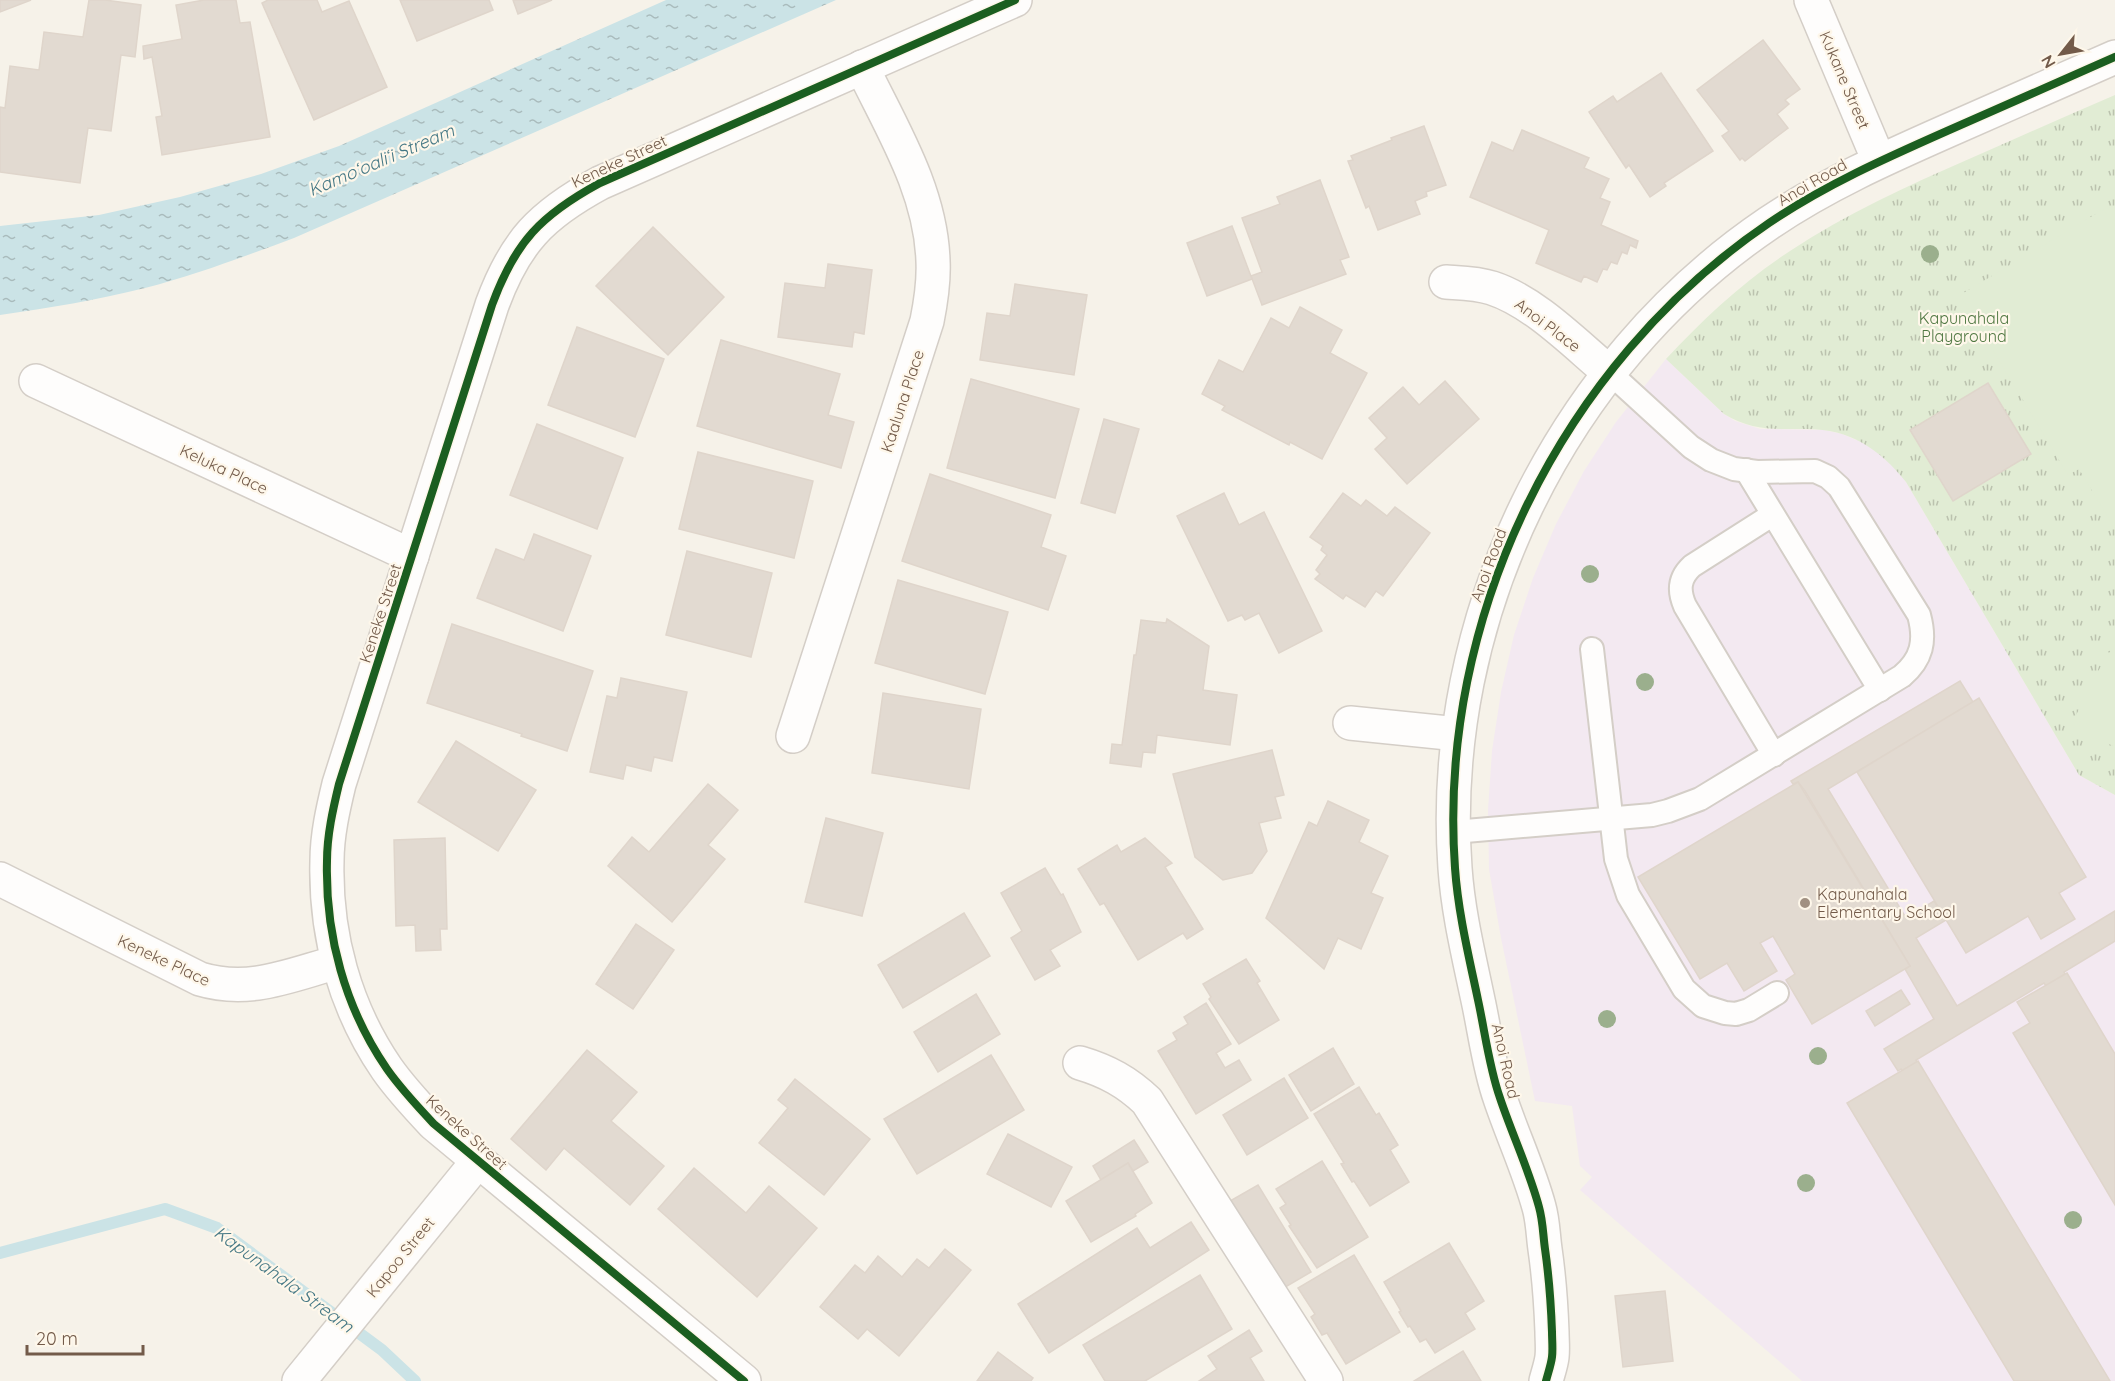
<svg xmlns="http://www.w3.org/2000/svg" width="2115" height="1381" viewBox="0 0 2115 1381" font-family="Quicksand,sans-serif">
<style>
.education{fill:#f3e9f1}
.park{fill:url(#park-tufts)}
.pitch{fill:#e1ecd4}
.water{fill:url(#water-ripples)}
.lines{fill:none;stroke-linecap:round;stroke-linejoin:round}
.stream{stroke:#cbe3e6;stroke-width:12}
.building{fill:#e2dad1;stroke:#dfd5cb;stroke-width:1.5}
.lane-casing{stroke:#d4cec7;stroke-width:26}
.street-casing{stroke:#d4cec7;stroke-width:36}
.lane{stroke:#fefdfc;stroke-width:22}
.street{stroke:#fefdfc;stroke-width:33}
.cycleway-casing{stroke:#fef7ea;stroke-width:11}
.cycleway{stroke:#1b5e20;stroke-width:8}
.tree{fill:#9baf8d}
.poi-dot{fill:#a19082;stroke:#fef7ea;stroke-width:2}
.labels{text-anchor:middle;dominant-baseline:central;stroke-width:4.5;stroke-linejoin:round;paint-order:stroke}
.street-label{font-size:16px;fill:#735b4a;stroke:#fef7ea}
.park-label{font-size:16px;fill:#507842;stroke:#fef7ea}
.poi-label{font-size:16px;fill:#735b4a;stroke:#fef7ea;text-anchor:start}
.water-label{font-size:18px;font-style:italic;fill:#457885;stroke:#fef7ea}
</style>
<defs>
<pattern id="park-tufts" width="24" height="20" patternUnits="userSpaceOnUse" patternTransform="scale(1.5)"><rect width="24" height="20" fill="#e1ecd4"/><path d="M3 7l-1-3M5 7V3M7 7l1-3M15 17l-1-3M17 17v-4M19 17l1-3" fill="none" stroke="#bbc2ae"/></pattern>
<pattern id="water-ripples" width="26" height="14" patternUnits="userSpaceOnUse" patternTransform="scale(1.5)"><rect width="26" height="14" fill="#cbe3e6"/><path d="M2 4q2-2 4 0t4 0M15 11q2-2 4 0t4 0" fill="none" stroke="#a9bbbc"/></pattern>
</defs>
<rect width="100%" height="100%" fill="#f6f2e9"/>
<polygon class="education" points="1666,359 1724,414 1735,421 1760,429 1824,430 1842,434 1861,442 1878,452 1893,465 1906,482 2079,775 2115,795 2115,1381 1802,1381 1580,1190 1592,1177 1580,1166 1572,1106 1535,1101 1501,938 1489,869 1488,810 1492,751 1501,692 1514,635 1533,578 1556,524 1584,471 1616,422"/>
<path class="park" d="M2115 95V795L2079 775 1906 482C1879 448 1848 428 1804 429 1772 429 1753 431 1724 414L1666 359C1703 319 1744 281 1790 251 1846 214 1907 186 1969 159 2017 138 2066 116 2115 95Z"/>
<g class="pitch">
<polygon points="2104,209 2115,227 2115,529 2079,469 2068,475 1960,295"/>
<polygon points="2115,645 2115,747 2071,725 2105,658"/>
</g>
<path class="water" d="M666 0H836L294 238C245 256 196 275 145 288 97 300 49 308 0 315V226L99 215 180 197 261 174 339 146Z"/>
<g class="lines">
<polyline class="stream" points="0,1253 165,1209 217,1228 382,1350 415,1381"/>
</g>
<g class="building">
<polygon points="0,0 31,0 0,12"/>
<polygon points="89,0 105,0 141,5 135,57 121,55 111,131 88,128 80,183 0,172 0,107 5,108 10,66 39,70 44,32 83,37"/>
<polygon points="204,0 236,0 240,23 250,22 270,137 162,155 156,117 162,116 152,57 144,59 143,46 182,39 176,5"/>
<polygon points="268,0 317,0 322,12 349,1 387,87 314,120 262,3"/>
<polygon points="400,0 489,0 493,10 417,41"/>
<polygon points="513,0 552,0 518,14"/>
<polygon points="1763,40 1800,89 1785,100 1789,104 1777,114 1788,128 1745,161 1742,158 1740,160 1722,136 1729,131 1697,90"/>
<polygon points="1661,73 1713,151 1664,183 1666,186 1650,197 1629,165 1626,168 1589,112 1613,96 1617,102"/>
<polygon points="1424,126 1446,185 1426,192 1427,196 1415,201 1420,214 1378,230 1369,206 1366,208 1348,161 1353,160 1351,156 1392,140 1391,138"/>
<polygon points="1522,130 1589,158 1584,168 1609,179 1600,198 1610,202 1601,225 1638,241 1636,248 1630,245 1627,254 1622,252 1617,264 1611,262 1607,270 1603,269 1597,282 1584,276 1581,282 1536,263 1549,230 1470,197 1492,142 1513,151"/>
<polygon points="1320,180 1349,257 1340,260 1346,274 1262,305 1251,276 1262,272 1242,218 1280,204 1277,197"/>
<polygon points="1232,226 1252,279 1207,296 1187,243"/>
<polygon points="653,227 724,297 668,355 596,286"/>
<polygon points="828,264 872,270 864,334 854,332 852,347 778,337 785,283 825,288"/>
<polygon points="1015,284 1087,295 1074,375 980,360 987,313 1010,316"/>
<polygon points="1300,307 1342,330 1330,353 1367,373 1322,459 1290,442 1289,445 1222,410 1225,406 1202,394 1219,360 1243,372 1271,318 1289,328"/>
<polygon points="577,327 664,359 635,437 548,405"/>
<polygon points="721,340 840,374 828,415 854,422 841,468 697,426"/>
<polygon points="971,379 1079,409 1055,498 947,468"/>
<polygon points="1445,381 1479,419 1407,484 1375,449 1387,438 1369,418 1403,387 1419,405"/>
<polygon points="1988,383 2031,454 1953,501 1910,430"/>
<polygon points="1104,419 1139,429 1115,513 1081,503"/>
<polygon points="537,424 623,458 597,529 510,495"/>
<polygon points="698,452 813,481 794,558 679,529"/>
<polygon points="930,474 1051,515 1041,547 1066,556 1048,610 902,561"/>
<polygon points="1224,493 1239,525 1264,512 1322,631 1279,653 1259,613 1245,620 1242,615 1228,621 1177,516"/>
<polygon points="1343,493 1361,506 1366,500 1387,516 1395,507 1430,533 1383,596 1376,591 1365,607 1346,595 1343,599 1315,579 1320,574 1316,570 1327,555 1321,550 1323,546 1310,537"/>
<polygon points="534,534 591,556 563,631 477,598 496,549 524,560"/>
<polygon points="687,551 772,573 751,657 666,635"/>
<polygon points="898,580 1008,612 985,694 875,663"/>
<polygon points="1167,619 1209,646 1203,690 1237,695 1230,745 1157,735 1155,753 1143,752 1141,767 1110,763 1112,744 1122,745 1134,655 1136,655 1141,620 1166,623"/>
<polygon points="452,624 593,671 567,751 521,736 522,734 427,703"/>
<polygon points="621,678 687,692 672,761 654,757 651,771 626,765 623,779 590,772 607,696 617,698"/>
<polygon points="1960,681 1973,702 1828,789 1906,918 1934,901 1946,920 1916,938 1957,1006 2115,911 2115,941 2064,972 2065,974 2046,986 2044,983 1916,1060 1917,1062 1902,1071 1901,1069 1898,1071 1884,1049 1934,1019 1905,969 1910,966 1805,791 1798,782 1793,784 1791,781"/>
<polygon points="883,693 981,709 969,789 872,773"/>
<polygon points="1979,698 2086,877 2059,893 2075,919 2041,939 2028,916 1966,953 1857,772"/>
<polygon points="456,741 536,790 498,851 418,802"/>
<polygon points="1272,750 1284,795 1275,797 1281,818 1259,823 1267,851 1252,873 1223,880 1195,857 1173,774"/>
<polygon points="1798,782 1910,966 1812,1024 1786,980 1795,974 1773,936 1760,943 1777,971 1744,991 1727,963 1700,979 1638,877"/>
<polygon points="708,784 738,810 708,845 725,859 672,922 608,866 632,837 649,852"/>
<polygon points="1328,801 1369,820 1359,842 1388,856 1371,893 1383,898 1361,949 1338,938 1324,969 1266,918 1309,822 1317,826"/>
<polygon points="826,818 883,833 862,916 805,902"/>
<polygon points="445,838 447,929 440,929 441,950 416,951 415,925 396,926 394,840"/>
<polygon points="1145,838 1172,863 1165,867 1203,929 1187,939 1183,933 1138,960 1104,903 1100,905 1078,869 1117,845 1121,852"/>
<polygon points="1045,868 1061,895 1063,894 1081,932 1050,950 1060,966 1035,980 1011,938 1022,931 1001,893"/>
<polygon points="964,913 990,956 903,1008 878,965"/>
<polygon points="636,924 674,950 633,1009 596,984"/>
<polygon points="1246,959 1260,981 1257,983 1279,1020 1239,1044 1209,999 1211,997 1203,984"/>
<polygon points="2067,973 2115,1054 2115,1205 2013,1033 2030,1023 2017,1002"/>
<polygon points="1901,990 1910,1004 1875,1026 1866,1011"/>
<polygon points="976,994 1000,1034 938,1072 914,1032"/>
<polygon points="1206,1003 1231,1044 1216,1053 1225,1068 1239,1060 1251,1080 1196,1114 1158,1051 1177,1040 1173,1033 1188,1024 1184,1017"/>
<polygon points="1333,1048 1354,1084 1311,1111 1289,1075"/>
<polygon points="587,1050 637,1092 611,1121 664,1166 630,1205 564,1148 546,1170 511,1139"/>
<polygon points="991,1055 1024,1110 917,1174 884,1119"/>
<polygon points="1918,1061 2110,1381 2014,1381 1847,1103"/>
<polygon points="1284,1078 1308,1118 1247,1155 1223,1115"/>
<polygon points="795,1079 870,1139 824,1195 759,1143 788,1108 778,1100"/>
<polygon points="1359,1087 1376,1115 1379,1113 1398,1145 1390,1150 1409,1182 1370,1206 1354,1181 1352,1182 1341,1164 1344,1163 1314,1114"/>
<polygon points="1008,1134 1072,1167 1051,1207 987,1174"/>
<polygon points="1134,1140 1148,1162 1133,1171 1128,1163 1101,1180 1093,1166"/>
<polygon points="1322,1161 1368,1237 1317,1268 1289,1226 1291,1225 1280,1208 1286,1204 1276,1189"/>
<polygon points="1128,1163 1152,1203 1135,1214 1136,1216 1091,1242 1066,1201"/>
<polygon points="694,1168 746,1213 769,1186 817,1228 757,1297 658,1209"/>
<polygon points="1258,1185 1311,1272 1282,1289 1230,1201"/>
<polygon points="1191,1222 1209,1250 1049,1353 1018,1304 1137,1228 1150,1248"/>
<polygon points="1449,1243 1484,1301 1465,1313 1475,1329 1435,1353 1426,1339 1420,1342 1410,1326 1408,1327 1399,1312 1401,1311 1384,1282"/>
<polygon points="945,1249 971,1270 899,1356 867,1329 858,1339 820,1307 855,1265 865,1273 878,1256 902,1277 917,1259 929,1268"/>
<polygon points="1354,1255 1400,1332 1346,1364 1327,1333 1322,1335 1311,1317 1315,1314 1298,1288"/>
<polygon points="1200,1275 1232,1329 1145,1381 1105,1381 1083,1345"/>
<polygon points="1665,1291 1673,1361 1623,1367 1615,1296"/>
<polygon points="1249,1330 1262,1351 1250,1358 1264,1381 1199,1381 1217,1369 1208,1356"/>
<polygon points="1463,1351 1481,1381 1414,1381"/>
<polygon points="998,1352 1033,1378 1031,1381 977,1381"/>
</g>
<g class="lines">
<defs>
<g id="lane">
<polyline points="1746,470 1880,690"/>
<path d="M1772 515 1692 566C1679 578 1678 590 1685 606L1774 755"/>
<polyline points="1592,649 1616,859 1628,895 1684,989 1703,1006 1725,1013 1736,1014 1749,1010 1777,993"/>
<path d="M1454 832 1652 815 1668 811 1700 799 1902 676C1922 659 1926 641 1919 615L1839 487 1828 477 1815 471 1757 472 1734 469 1711 460 1691 447 1610 373"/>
</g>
<g id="street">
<polyline points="1811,0 1879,161"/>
<path d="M1446 282C1462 283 1477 283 1492 288 1535 302 1575 344 1610 373"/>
<polyline points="36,381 412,556"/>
<polyline points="1350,723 1458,734"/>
<path d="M793 736 927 321C931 301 934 281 933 261 931 191 892 129 862 67"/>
<path d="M0 879 200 979C250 994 290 975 338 962"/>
<path d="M1080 1063C1107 1071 1127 1082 1147 1101L1326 1381"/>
<polyline points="299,1381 478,1161"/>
<path d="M744 1381 434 1124C418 1107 401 1089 387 1069 345 1008 325 935 327 861 327 835 333 809 339 784L492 305C515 242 541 215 600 183L1015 0"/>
<path d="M1546 1381C1548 1373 1551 1365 1552 1357 1553 1349 1552 1340 1552 1332 1551 1304 1549 1277 1545 1249 1543 1235 1543 1221 1539 1207 1529 1170 1512 1134 1500 1098 1489 1067 1485 1032 1478 1000 1469 957 1458 912 1455 868 1437 618 1561 364 1769 223 1825 185 1886 158 1947 131 2003 106 2059 82 2115 57"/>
</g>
</defs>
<use href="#lane" class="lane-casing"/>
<use href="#street" class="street-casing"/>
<use href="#lane" class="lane"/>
<use href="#street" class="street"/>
<defs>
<g id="cycleway">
<path d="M744 1381 434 1124C418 1107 401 1089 387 1069 345 1008 325 935 327 861 327 835 333 809 339 784L492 305C515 242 541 215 600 183L1015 0"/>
<path d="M1546 1381C1548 1373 1551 1365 1552 1357 1553 1349 1552 1340 1552 1332 1551 1304 1549 1277 1545 1249 1543 1235 1543 1221 1539 1207 1529 1170 1512 1134 1500 1098 1489 1067 1485 1032 1478 1000 1469 957 1458 912 1455 868 1437 618 1561 364 1769 223 1825 185 1886 158 1947 131 2003 106 2059 82 2115 57"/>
</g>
</defs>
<use href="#cycleway" class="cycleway-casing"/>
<use href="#cycleway" class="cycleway"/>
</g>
<g class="tree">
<circle cx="1930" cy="254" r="9"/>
<circle cx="1590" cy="574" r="9"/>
<circle cx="1645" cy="682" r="9"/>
<circle cx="1607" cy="1019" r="9"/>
<circle cx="1818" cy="1056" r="9"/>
<circle cx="1806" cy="1183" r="9"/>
<circle cx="2073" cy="1220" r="9"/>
</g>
<circle class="poi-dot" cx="1805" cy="903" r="6"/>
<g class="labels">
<g class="street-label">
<text transform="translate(1845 80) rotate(67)">Kukane Street</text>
<text transform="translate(619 161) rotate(-25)">Keneke Street</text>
<text transform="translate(1812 182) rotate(-30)">Anoi Road</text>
<text transform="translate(1548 325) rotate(37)">Anoi Place</text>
<text transform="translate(902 401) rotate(-72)">Kaaluna Place</text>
<text transform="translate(224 469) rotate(25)">Keluka Place</text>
<text transform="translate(1488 565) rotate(-70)">Anoi Road</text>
<text transform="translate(380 613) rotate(-72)">Keneke Street</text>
<text transform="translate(164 960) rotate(25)">Keneke Place</text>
<text transform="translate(1506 1061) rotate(77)">Anoi Road</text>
<text transform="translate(467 1132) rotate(42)">Keneke Street</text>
<text transform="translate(400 1257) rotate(-51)">Kapoo Street</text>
</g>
<g class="park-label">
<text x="1964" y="318">Kapunahala<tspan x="1964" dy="18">Playground</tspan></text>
</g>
<g class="poi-label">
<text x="1817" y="894">Kapunahala<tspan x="1817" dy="18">Elementary School</tspan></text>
</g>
<g class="water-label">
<text transform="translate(381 160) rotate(-23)">Kamoʻoaliʻi Stream</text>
<text transform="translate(284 1279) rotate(36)">Kapunahala Stream</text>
</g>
</g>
<g transform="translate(2061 54) rotate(239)" stroke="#fef7ea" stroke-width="4.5" paint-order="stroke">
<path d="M0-4.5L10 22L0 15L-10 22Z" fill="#735b4a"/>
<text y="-9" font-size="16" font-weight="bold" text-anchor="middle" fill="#735b4a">N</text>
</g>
<path d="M27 1345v9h116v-9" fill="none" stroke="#735b4a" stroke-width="3"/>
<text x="36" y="1345" font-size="18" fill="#735b4a" stroke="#fef7ea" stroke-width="4.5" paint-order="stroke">20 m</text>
</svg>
